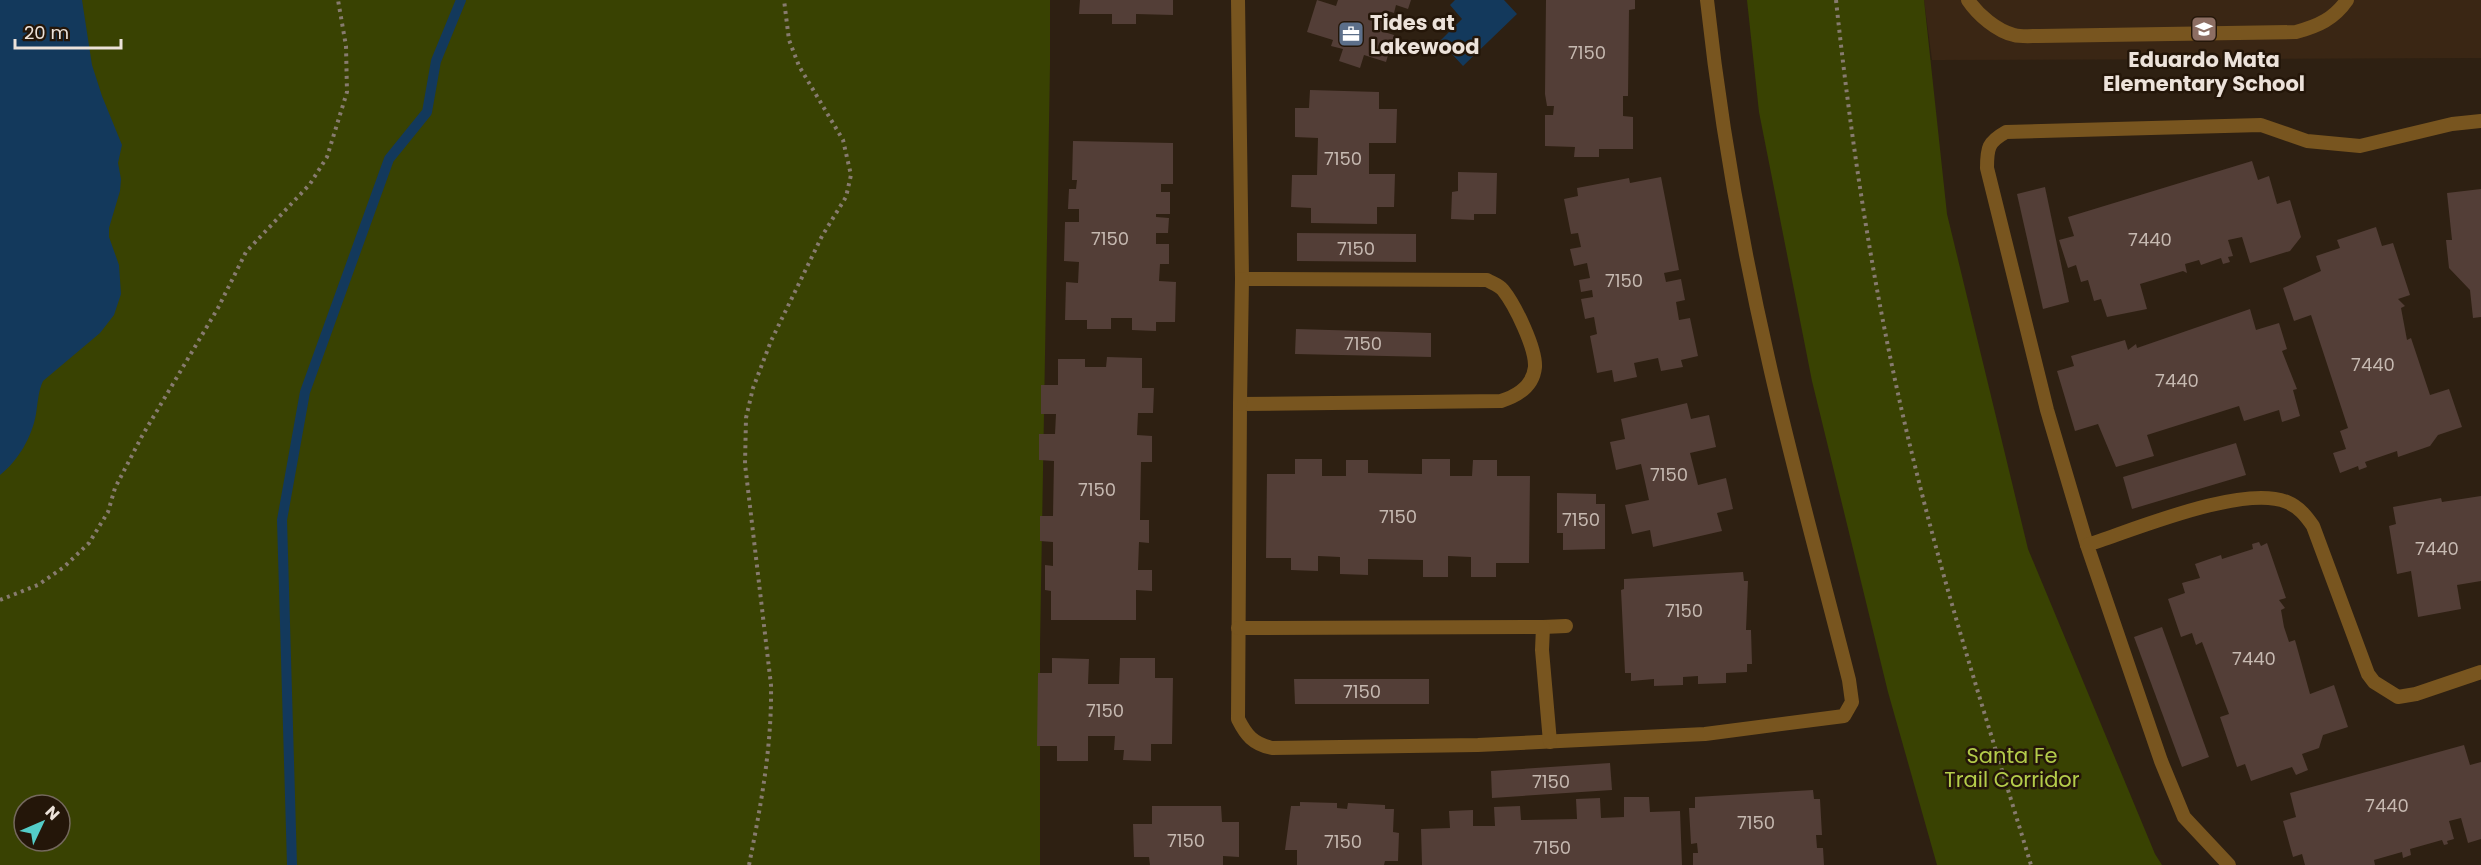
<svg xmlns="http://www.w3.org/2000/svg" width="2481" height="865" viewBox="0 0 2481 865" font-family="Poppins,sans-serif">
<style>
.built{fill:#3a2614}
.green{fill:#394202;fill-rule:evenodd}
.water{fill:#13395c}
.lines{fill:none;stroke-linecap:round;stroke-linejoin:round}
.stream{stroke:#13395c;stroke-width:10}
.building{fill:#533e37}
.path{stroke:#877b6f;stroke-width:4;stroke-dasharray:3 4.5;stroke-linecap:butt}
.service{stroke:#78551f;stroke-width:14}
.labels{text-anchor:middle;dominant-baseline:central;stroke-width:5;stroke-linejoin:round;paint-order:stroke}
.number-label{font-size:18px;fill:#c6b9b1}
.poi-label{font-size:21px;font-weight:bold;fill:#ece2da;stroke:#241609;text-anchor:start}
.park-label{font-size:21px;fill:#b4cc4a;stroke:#241609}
</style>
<rect width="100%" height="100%" fill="#2e2012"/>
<polygon class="built" points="1924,0 2481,0 2481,58 1932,60"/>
<g class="green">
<path d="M0 0H1050V65L1040 645V865H0ZM24 805H60V841H24Z"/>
<polygon points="1747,0 1924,0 1947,214 2028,549 2155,854 2162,865 1937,865 1888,692 1812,381 1759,112"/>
</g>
<g class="water">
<path d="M0 0H82L92 65 102 96 122 145 118 163 121 179 120 191 109 228V237L119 265 121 294 114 315 100 333 43 381C38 392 38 402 36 414 32 437 18 461 0 475Z"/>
<polygon points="1455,0 1504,0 1517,14 1463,66 1440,41 1462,19 1450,5"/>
</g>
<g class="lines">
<polyline class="stream" points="292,865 282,520 305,392 389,159 427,112 436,61 461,0"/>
</g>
<g class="building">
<polygon points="1080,0 1173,0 1173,15 1136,14 1136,24 1112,24 1112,14 1079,14"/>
<polygon points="1317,0 1336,6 1338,0 1411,0 1408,9 1396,5 1394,13 1388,11 1381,31 1394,35 1386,62 1364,55 1360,68 1339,61 1343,49 1331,46 1333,40 1307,32"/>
<polygon points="1546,0 1635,0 1635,9 1629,10 1628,96 1623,96 1623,116 1633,117 1633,149 1599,149 1599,157 1574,157 1575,147 1545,146 1545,115 1553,115 1554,106 1547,106 1545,94"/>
<polygon points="1310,90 1379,92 1379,109 1397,109 1396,143 1369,143 1369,174 1395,174 1394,207 1377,207 1377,224 1311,223 1311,208 1291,207 1292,175 1317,175 1318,138 1295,137 1295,108 1309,108"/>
<polygon points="1073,141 1173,143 1173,184 1161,184 1161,192 1170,192 1170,214 1156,214 1156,217 1169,218 1168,233 1156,233 1156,244 1169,244 1169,264 1160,264 1159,281 1176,282 1175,322 1156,322 1156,331 1132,330 1132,318 1111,318 1111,329 1087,329 1087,320 1065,320 1066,282 1078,283 1079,262 1064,261 1065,222 1079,222 1079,209 1068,209 1069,189 1076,189 1077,180 1072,180"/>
<polygon points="2252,161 2258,180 2269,176 2277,204 2290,200 2301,237 2290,251 2250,263 2242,237 2228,240 2233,256 2228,257 2230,262 2223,264 2221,258 2201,265 2199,260 2185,264 2187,273 2183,271 2140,284 2147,309 2107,317 2101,299 2094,301 2088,280 2081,282 2076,265 2068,268 2059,240 2074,236 2068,217"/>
<polygon points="1458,172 1497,173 1496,214 1474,214 1474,220 1451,219 1452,192 1458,191"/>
<polygon points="1661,177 1679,270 1664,273 1666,282 1681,279 1685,300 1676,302 1679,320 1690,318 1698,356 1681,360 1683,367 1661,371 1658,358 1634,363 1637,377 1614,382 1612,370 1597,373 1590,336 1597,334 1594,317 1585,319 1581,299 1593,297 1592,290 1581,292 1579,280 1590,278 1587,263 1574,266 1570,249 1581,247 1578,233 1571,234 1564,199 1578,196 1577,188 1629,178 1630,183"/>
<polygon points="2045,187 2069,302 2043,309 2017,194"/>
<polygon points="2481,189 2481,317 2473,318 2470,290 2449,268 2446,240 2452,240 2447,193"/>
<polygon points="2376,227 2382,246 2393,243 2410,295 2398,299 2405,306 2401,308 2407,340 2411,338 2430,395 2449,389 2462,427 2438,435 2430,446 2398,457 2397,451 2365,462 2367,467 2359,470 2358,466 2340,473 2333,453 2346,449 2340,431 2348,428 2311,315 2294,321 2283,288 2321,271 2316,256 2340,248 2337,240"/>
<polygon points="1297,233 1416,234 1416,262 1297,261"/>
<polygon points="2250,309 2256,330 2279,323 2287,349 2282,351 2297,389 2293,390 2300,416 2282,422 2279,410 2244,421 2239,406 2147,435 2154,456 2116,467 2098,424 2075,431 2057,371 2074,366 2071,356 2125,340 2128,350 2136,344 2137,348"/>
<polygon points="1296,329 1431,333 1431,357 1295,354"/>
<polygon points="1107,357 1142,358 1142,388 1154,388 1153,413 1138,413 1137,435 1152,436 1152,462 1141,462 1140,520 1149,520 1149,543 1139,542 1138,570 1152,570 1152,591 1136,590 1136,620 1051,620 1051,591 1045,590 1045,565 1053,566 1053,542 1040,541 1040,516 1053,516 1054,461 1039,460 1039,434 1055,434 1056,414 1041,414 1041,385 1058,385 1058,359 1085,359 1085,367 1106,367"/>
<polygon points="1687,403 1691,419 1709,415 1716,447 1690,453 1698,485 1726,478 1733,509 1717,513 1722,531 1653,547 1650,530 1632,534 1625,505 1649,500 1641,464 1616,470 1610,442 1625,439 1621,419"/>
<polygon points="2236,443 2246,475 2132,509 2123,477"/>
<polygon points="1295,459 1322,459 1322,476 1346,476 1346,460 1368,460 1368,473 1422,474 1422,459 1450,459 1450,476 1472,476 1473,460 1497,460 1497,476 1530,476 1529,563 1496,563 1496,577 1471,577 1471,557 1448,556 1448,577 1423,577 1423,560 1368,559 1368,575 1340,574 1340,557 1318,556 1318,571 1291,570 1291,558 1266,558 1267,474 1295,474"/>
<polygon points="1557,493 1596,494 1596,504 1605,504 1605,549 1563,550 1563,533 1557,533"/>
<polygon points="2481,496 2481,581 2457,585 2461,609 2418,617 2411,571 2397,574 2389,526 2396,524 2393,507 2441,498 2442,502"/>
<polygon points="2259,542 2261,546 2267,543 2286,598 2279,600 2285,608 2281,610 2284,627 2289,642 2295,640 2310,694 2334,685 2348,727 2323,735 2319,748 2302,754 2308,770 2296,775 2292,767 2251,781 2245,764 2237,767 2220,717 2229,714 2202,642 2196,645 2192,633 2181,637 2168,599 2185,593 2182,583 2200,578 2195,564 2221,555 2222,559 2253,549 2252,544"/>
<polygon points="1743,572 1744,581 1748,581 1746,630 1751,630 1752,664 1747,664 1747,672 1726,673 1726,683 1698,684 1698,676 1683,677 1683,685 1654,686 1654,679 1631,681 1631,673 1625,673 1621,590 1624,589 1624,579"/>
<polygon points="2162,627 2209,757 2182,767 2134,637"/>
<polygon points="1052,658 1089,659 1088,684 1119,684 1120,658 1155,658 1155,678 1173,678 1172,744 1151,744 1151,761 1123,760 1124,750 1114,750 1115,736 1088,736 1088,761 1057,761 1057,746 1037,746 1038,673 1052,673"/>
<polygon points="1294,679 1429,679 1429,704 1295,704"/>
<polygon points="2464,745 2470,765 2481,762 2481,839 2468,843 2461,818 2449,821 2454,839 2447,841 2448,844 2444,845 2442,840 2410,849 2411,855 2403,858 2402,852 2374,860 2375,865 2305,865 2302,854 2293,857 2283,821 2296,817 2290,793"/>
<polygon points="1610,763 1612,790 1492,798 1491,771"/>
<polygon points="1813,790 1814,799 1820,799 1822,835 1816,835 1817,848 1823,848 1824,865 1693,865 1693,853 1698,853 1697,843 1691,844 1689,808 1695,808 1695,797"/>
<polygon points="1624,797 1649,797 1650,812 1680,811 1682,865 1422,865 1421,829 1450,828 1449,811 1473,810 1473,826 1495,826 1494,807 1520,806 1521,820 1577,819 1576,799 1600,798 1601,818 1624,817"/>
<polygon points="1300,802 1337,803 1337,808 1347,809 1348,803 1385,805 1385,809 1394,809 1393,832 1399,833 1398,861 1385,861 1384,865 1297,865 1297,850 1285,850 1291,806 1300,806"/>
<polygon points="1152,806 1221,806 1222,822 1239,822 1239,857 1223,856 1223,865 1150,865 1149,857 1134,857 1133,824 1152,824"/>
</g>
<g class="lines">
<g class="path">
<path d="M1836 0C1853 160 1878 321 1918 478 1950 608 1992 736 2031 865"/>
<polyline points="0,600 38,585 64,567 89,543 108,512 115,488 142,436 218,308 246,252 310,184 327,157 347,92 346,46 338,0"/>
<path d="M749 865C761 805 772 746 771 685L745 464 746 418 753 388 771 341 822 236 846 197 851 175 843 140 799 66 789 40 784 0"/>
</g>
<g class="service">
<path d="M1238 0 1242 279 1487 280C1492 283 1499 285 1503 290 1515 305 1536 348 1535 367 1533 387 1517 396 1501 401L1240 404 1238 719C1246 735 1253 744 1272 748L1478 745 1705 734 1844 716 1852 702 1849 680C1822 573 1792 466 1768 358 1741 240 1720 120 1707 0"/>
<path d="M1968 0C1978 15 1997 31 2014 35 2021 37 2031 36 2039 36L2296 32C2318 26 2334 19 2347 0"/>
<polyline points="1240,404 1242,279"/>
<path d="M2087 545 2047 410 1987 168C1987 148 1988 142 2006 132L2261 125 2307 141 2360 146 2452 124 2481 121"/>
<polyline points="1543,627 1566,626"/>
<polyline points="1238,628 1543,627 1542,650 1550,742"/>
<path d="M2229 865 2184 817 2161 761 2087 545C2134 530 2242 484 2287 502 2299 507 2306 516 2313 526L2368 674 2374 682 2398 697 2416 694 2481 672"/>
</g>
</g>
<defs>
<symbol id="school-square" viewBox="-11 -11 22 22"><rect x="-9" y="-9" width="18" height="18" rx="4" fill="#8d6e63" stroke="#241609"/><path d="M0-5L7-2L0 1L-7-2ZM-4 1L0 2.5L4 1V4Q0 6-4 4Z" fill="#fff"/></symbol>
<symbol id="office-square" viewBox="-11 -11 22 22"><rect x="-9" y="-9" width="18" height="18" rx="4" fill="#5c6f8a" stroke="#241609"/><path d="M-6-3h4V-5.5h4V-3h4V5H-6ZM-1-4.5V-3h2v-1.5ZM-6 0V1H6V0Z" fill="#fff"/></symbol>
</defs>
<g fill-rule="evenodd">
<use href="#school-square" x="2189" y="14" width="30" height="30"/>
<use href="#office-square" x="1336" y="19" width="30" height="30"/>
</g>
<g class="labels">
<g class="number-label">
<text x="1587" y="52">7150</text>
<text x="1343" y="158">7150</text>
<text x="1110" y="238">7150</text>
<text x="2150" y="239">7440</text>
<text x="1356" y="248">7150</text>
<text x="1624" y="280">7150</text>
<text x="1363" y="343">7150</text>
<text x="2373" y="364">7440</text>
<text x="2177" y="380">7440</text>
<text x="1669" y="474">7150</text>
<text x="1097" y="489">7150</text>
<text x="1398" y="516">7150</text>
<text x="1581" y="519">7150</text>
<text x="2437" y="548">7440</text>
<text x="1684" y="610">7150</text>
<text x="2254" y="658">7440</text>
<text x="1362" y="691">7150</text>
<text x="1105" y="710">7150</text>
<text x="1551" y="781">7150</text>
<text x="2387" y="805">7440</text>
<text x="1756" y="822">7150</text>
<text x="1186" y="840">7150</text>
<text x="1343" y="841">7150</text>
<text x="1552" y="847">7150</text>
</g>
<g class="poi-label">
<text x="1370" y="22">Tides at<tspan x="1370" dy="24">Lakewood</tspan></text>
<text x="2204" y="59" text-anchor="middle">Eduardo Mata<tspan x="2204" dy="24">Elementary School</tspan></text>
</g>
<g class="park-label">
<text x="2012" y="755">Santa Fe<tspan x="2012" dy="24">Trail Corridor</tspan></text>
</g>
</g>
<g transform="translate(42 823) rotate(46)"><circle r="28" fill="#241609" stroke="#74685d" stroke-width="1.5"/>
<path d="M0-4.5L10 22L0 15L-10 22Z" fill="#54cdc8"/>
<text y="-9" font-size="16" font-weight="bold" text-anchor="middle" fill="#ece2da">N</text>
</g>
<path d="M15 39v9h106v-9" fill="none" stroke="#ece2da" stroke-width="3"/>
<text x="24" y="39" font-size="18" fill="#ece2da" stroke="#241609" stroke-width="4.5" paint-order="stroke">20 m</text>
</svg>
